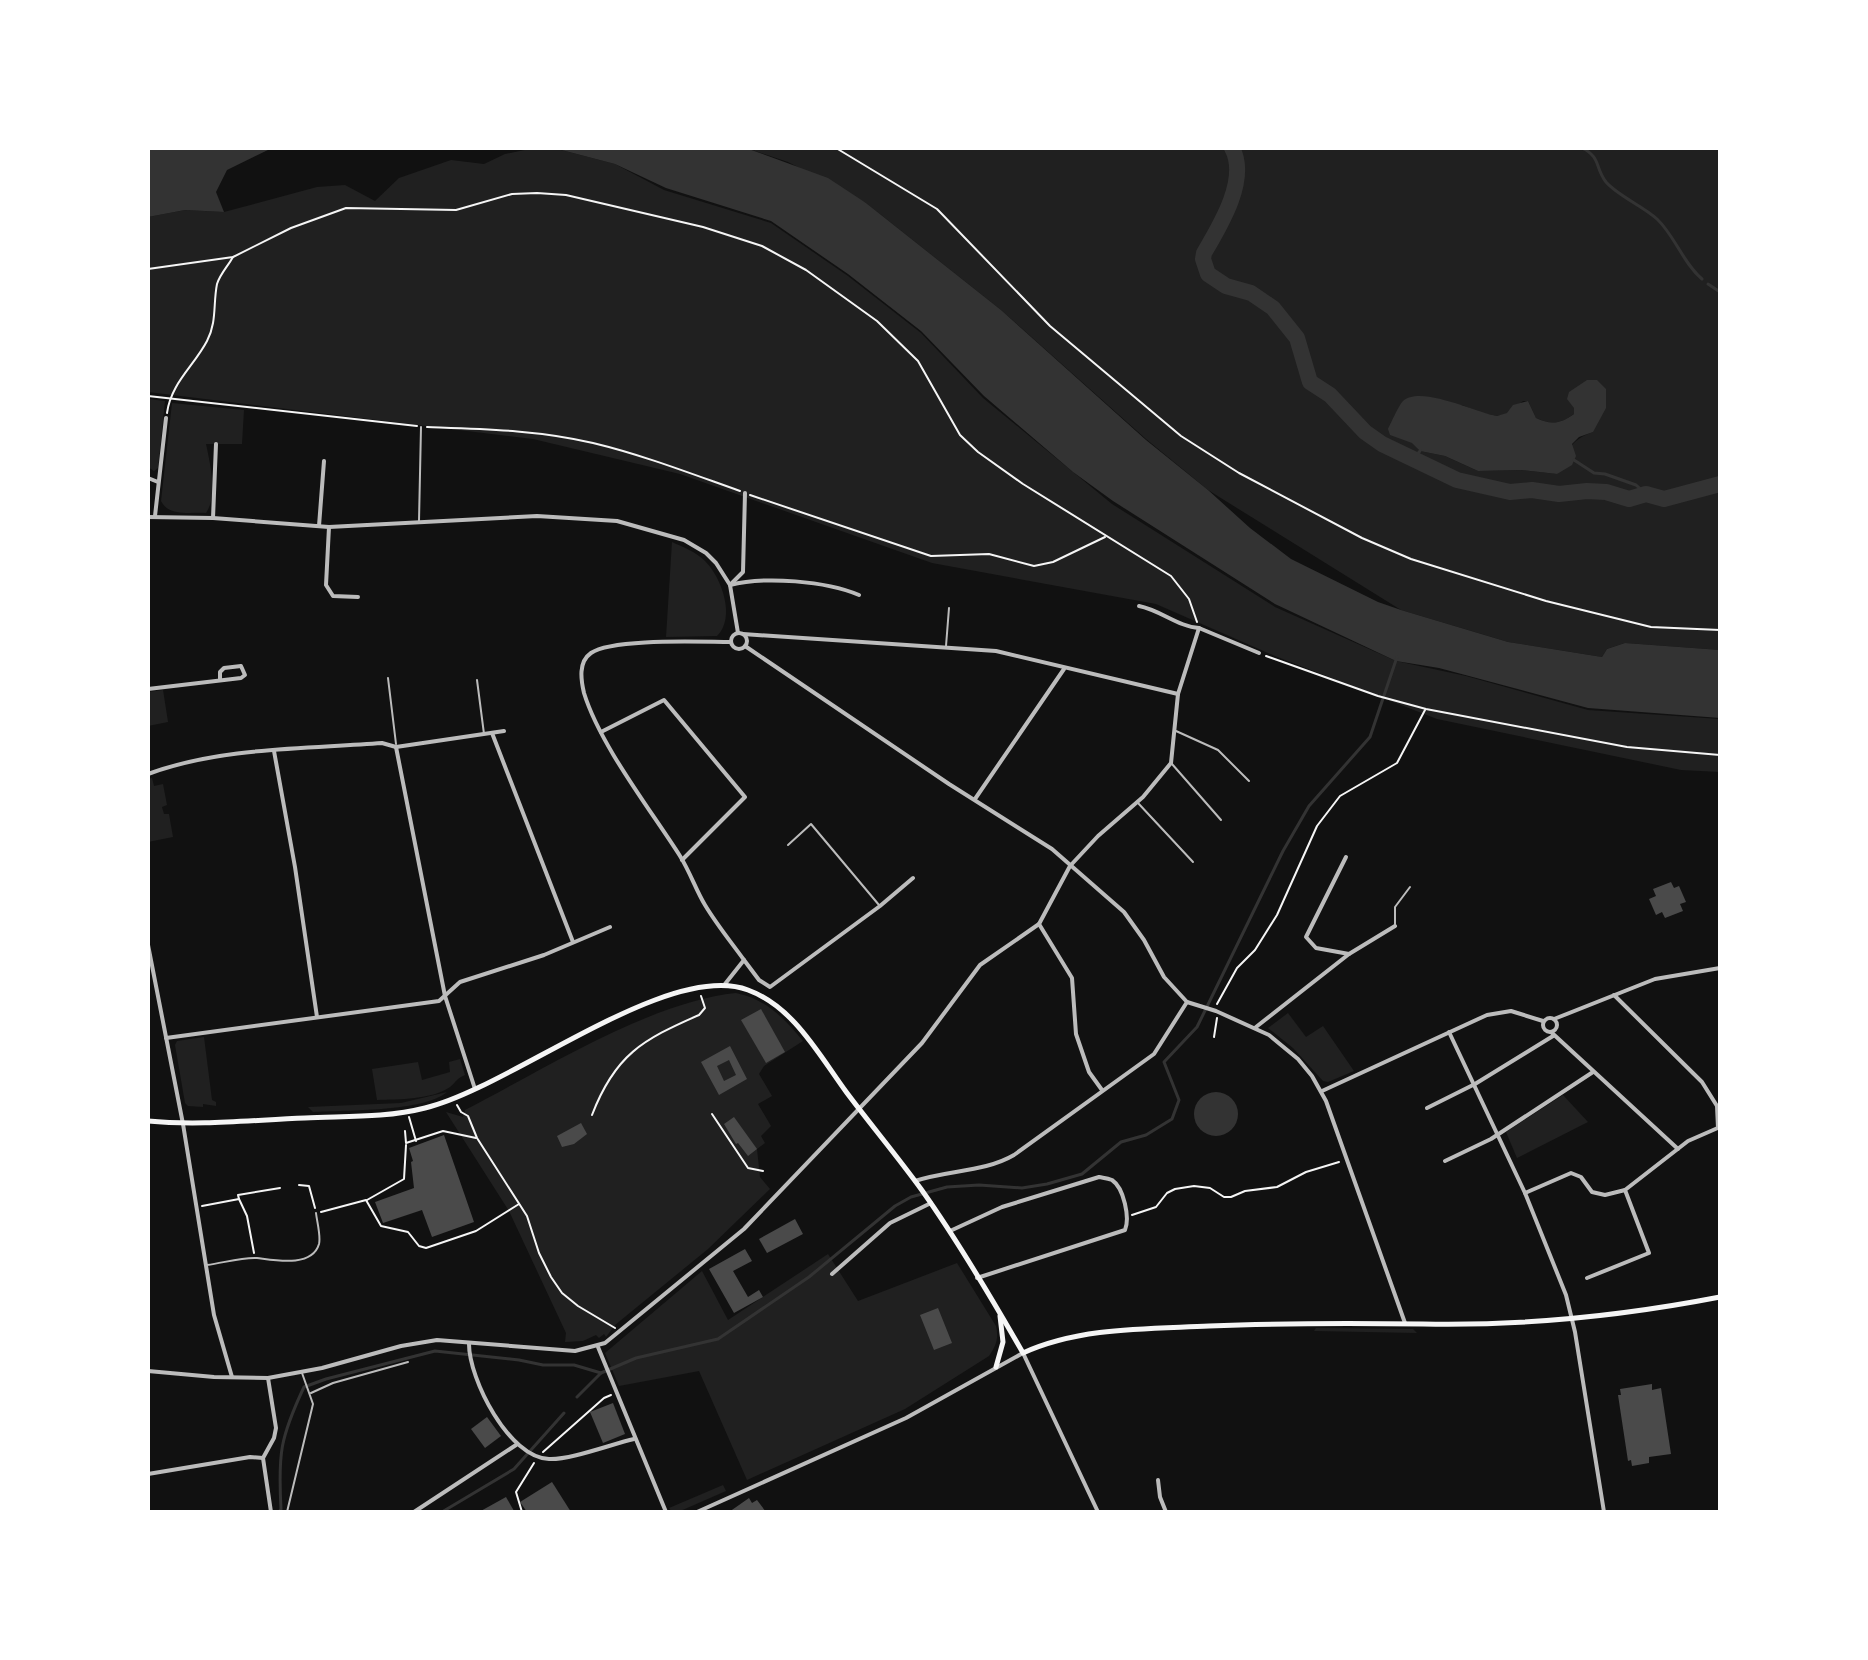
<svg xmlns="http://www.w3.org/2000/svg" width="1868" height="1660" viewBox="0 0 1868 1660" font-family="'Archivo Narrow',sans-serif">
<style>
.green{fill:#202020;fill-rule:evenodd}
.water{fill:#333}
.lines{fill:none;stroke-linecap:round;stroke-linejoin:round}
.stream{stroke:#333;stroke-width:3}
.river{stroke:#333;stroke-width:16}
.building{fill:#4a4a4a;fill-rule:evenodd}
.path{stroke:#f5f5f5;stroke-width:2}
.service{stroke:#bcbcbc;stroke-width:2}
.minor{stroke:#bcbcbc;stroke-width:4}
.secondary{stroke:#f5f5f5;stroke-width:5}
</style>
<rect width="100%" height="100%" fill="#111"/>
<g class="green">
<polygon points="534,148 554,148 615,164 664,190 771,223 848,276 921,333 983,398 1112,504 1275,607 1396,661 1466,676 1588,710 1720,719 1720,772 1681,770 1437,719 1275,656 1156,604 932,563 680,474 533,439 148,392 148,217 185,210 224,212 317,187 345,185 375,201 399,178 451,160 484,164 505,154"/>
<path d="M746 148H1720V650L1625 643 1607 649 1602 657 1508 642 1401 610 1208 490 1146 439 1001 310 866 203 788 162ZM1523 401H1528L1536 418C1551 425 1560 424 1574 414V408L1593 432C1569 440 1567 453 1557 474L1521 470 1478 471 1445 456 1420 451 1393 420 1398 414 1462 405 1481 413 1497 416 1507 414Z"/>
<polygon points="148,399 165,401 158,468 154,471 148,467"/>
<path d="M172 403 244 410 242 444H206C210 463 218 496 206 513 190 512 169 517 161 501Z"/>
<path d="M672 542C683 547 696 552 705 561 722 578 736 618 717 636L666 637Z"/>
<polygon points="163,690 168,722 148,726 148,692"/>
<polygon points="152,778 154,786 163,784 167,805 162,807 164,814 169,814 173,837 148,842 148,779"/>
<path d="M736 993C766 999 784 1018 803 1041L764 1066 759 1074 772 1096 758 1104 771 1126 761 1136 765 1143 757 1149 760 1177 770 1189 708 1249 615 1325 606 1337 604 1334 599 1338 596 1335 583 1341 565 1342 566 1333 509 1211 446 1112 463 1117 465 1110C541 1071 652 1001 736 993Z"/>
<polygon points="1288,1013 1306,1037 1323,1026 1354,1071 1328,1082 1323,1081 1293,1048 1268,1028"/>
<polygon points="204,1037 212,1100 216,1102 216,1106 203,1104 203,1107 188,1106 185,1103 175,1045 177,1041"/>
<path d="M460 1059 465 1075C457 1078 456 1082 450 1087 431 1100 399 1099 377 1100L372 1069 418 1062 422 1080 450 1072 449 1062Z"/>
<path d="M447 1092C424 1112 346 1110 313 1112L308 1107 401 1103Z"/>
<polygon points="1563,1095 1588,1122 1517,1158 1506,1132"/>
<path d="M828 1254 858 1301 957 1263 996 1326C999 1338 996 1346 989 1356L905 1409 747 1480 699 1371 619 1386 605 1353 702 1271 728 1320Z"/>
<polygon points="1316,1328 1413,1329 1417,1333 1314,1331"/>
<polygon points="723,1485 726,1491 678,1512 672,1512 669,1508"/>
</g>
<g class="water">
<polygon points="148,148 272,148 227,170 216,192 224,212 185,210 148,217"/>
<polygon points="554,148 746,148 828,178 866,203 1001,310 1146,440 1208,490 1250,528 1291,559 1378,602 1401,610 1508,642 1602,657 1607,649 1625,643 1720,650 1720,718 1588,708 1439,668 1396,661 1275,604 1113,501 1073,472 984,396 921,331 848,274 771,221 666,188 615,164"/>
<path d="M1587 380H1597L1606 389V408L1593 432 1579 437 1572 444 1576 456 1572 465 1557 474 1521 470 1478 471 1445 456 1420 451 1412 443 1390 435 1388 429C1391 423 1399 405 1403 401 1421 385 1476 413 1497 416L1507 413 1513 405 1528 401 1536 418C1551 425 1560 424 1574 414V408L1567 399 1569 392Z"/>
<circle cx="1216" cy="1114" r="22"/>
</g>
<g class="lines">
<g class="stream">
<path d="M1582 148C1601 157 1595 168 1606 182 1618 196 1643 206 1657 219 1675 236 1683 263 1702 279"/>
<polyline points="1708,284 1720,292"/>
<polyline points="1414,458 1420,451"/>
<polyline points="1574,460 1594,473 1605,474 1636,485 1646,494"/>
<polyline points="577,1397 601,1373 636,1358 718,1339 809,1277 895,1206 911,1197 947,1187 979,1185 1022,1188 1047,1184 1082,1174 1121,1142 1146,1135 1172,1119 1179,1100 1164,1062 1197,1027 1283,851 1309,806 1370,737 1397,657"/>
<path d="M279 1512 281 1509C278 1454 280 1438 304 1387L326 1379 435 1351 519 1360 543 1365H574L601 1373"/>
<polyline points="442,1512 514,1469 564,1413"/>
</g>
<path class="river" d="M1232 148C1249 179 1220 226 1204 253L1203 259 1208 274 1226 286 1251 293 1273 308 1297 338 1310 382 1330 395 1365 432 1382 444 1457 480 1510 492 1532 490 1559 494 1587 491 1606 492 1629 499 1646 494 1664 499 1720 484"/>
</g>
<g class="building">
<polygon points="1671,882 1674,888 1679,886 1686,902 1680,904 1683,911 1665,918 1662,912 1656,915 1649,899 1656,896 1653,889"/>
<polygon points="761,1009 785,1052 766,1063 741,1020"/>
<path d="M730 1046 747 1079 719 1095 701 1062ZM729 1060 736 1075 724 1081 717 1066Z"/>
<polygon points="734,1117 757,1149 748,1156 738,1143 736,1144 724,1124"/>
<polygon points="581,1123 587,1134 574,1144 562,1147 557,1136"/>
<polygon points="444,1135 474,1222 432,1237 422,1210 383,1223 375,1202 414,1188 411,1162 413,1161 409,1148"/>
<polygon points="795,1219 803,1234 767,1253 759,1239"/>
<polygon points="745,1249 752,1261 733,1271 748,1297 759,1290 763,1297 734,1313 709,1269"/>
<polygon points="938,1308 952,1343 934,1350 920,1315"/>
<polygon points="1652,1384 1652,1390 1661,1388 1671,1454 1649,1457 1649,1463 1632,1466 1631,1460 1628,1461 1618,1395 1621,1395 1620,1389"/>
<polygon points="613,1403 625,1434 603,1443 590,1412"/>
<polygon points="487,1417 501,1436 485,1448 471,1429"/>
<polygon points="552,1482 571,1512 527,1512 520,1502"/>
<polygon points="506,1497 514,1511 479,1512"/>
<polygon points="749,1498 752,1503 757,1500 766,1512 729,1512"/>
</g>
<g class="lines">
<g class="path">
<polyline points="836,148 937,209 1050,326 1181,436 1239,473 1362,538 1411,559 1546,601 1651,627 1720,630"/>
<polyline points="148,269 233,257 291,228 346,208 456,210 512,194 537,193 566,195 703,227 762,246 806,270 877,321 918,361 960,435 978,452 1023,484 1171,576 1189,599 1197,622"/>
<polyline points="148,396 417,426"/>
<path d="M167 413C171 383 194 366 207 341 217 322 213 304 217 284 220 274 228 266 233 257"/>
<path d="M427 427C483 429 539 430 593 443 643 455 692 474 740 491"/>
<polyline points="750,495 931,556 989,554 1034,566 1053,562 1105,537"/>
<polyline points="1266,656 1378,696 1426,709 1627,747 1720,755"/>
<polyline points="1217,1004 1237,968 1255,950 1277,915 1317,826 1340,796 1397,763 1425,710"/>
<polyline points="1214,1037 1217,1018"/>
<polyline points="457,1105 461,1112 468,1116 477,1138 527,1216 539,1253 551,1277 562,1293 578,1306 615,1328"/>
<polyline points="712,1114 748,1168 763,1171"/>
<path d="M592 1115C615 1055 642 1040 699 1015L705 1008 701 996"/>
<polyline points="409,1117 416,1141"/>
<polyline points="405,1131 406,1143 443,1131 476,1138"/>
<polyline points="299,1185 309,1186 315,1208"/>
<polyline points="239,1199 238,1195 280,1188"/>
<polyline points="367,1200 404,1179 406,1145"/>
<polyline points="202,1206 239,1199 247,1216 254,1253"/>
<polyline points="321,1212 366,1200 381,1226 408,1232 419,1246 426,1248 476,1231 519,1204"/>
<polyline points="1132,1215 1156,1207 1167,1193 1175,1189 1194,1186 1210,1188 1224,1197 1231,1197 1245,1191 1277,1187 1306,1172 1339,1162"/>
<polyline points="543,1452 604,1398 611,1395"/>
<polyline points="522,1512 516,1492 534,1463"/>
</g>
<g class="service">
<polyline points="419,521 421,427"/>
<polyline points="946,646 949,608"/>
<polyline points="388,678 396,744"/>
<polyline points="477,680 484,734"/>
<polyline points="1176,731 1218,750 1249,781"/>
<polyline points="1172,764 1221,820"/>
<polyline points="1138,803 1193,862"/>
<polyline points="788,845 811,824 879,905"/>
<polyline points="1395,925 1395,907 1410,887"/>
<path d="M207 1265C223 1263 242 1257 257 1258 274 1260 312 1268 319 1244 321 1236 317 1222 316 1213"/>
<polyline points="311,1393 333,1383 408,1362"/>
<polyline points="287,1512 313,1404 302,1373"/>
</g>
<g class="minor">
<polyline points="148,478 158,482"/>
<polyline points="155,516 166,418"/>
<polyline points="148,517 213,518 329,527 537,516 617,521 684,540 706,553 716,563 730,585 738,633"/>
<polyline points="213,518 216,444"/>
<polyline points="319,526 324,461"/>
<polyline points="329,527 326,585 333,596 358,597"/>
<polyline points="732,583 743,572 745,493"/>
<path d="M730 585C765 576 826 581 859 595"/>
<path d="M1139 606C1160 610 1179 627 1199 628L1259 653"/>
<circle cx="739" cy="641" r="8"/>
<polyline points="743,634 996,651 1178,694"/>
<polyline points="745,646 949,784 1052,849 1124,912 1144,940 1164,977 1187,1002 1216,1011 1269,1035 1298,1059 1312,1076 1326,1101 1405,1323"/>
<polyline points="148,689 241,678 245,675 241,666 224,668 220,672 220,680"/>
<polyline points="601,732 664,700 745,797 682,860"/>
<polyline points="492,733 573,942"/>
<polyline points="396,747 445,996 475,1089"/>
<polyline points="274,751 295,867 317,1017"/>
<path d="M148 774C221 747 305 749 382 743L396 747 504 731"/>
<polyline points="975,799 1064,669"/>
<polyline points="1346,857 1306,937 1316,948 1349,954"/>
<polyline points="1039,924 1072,978 1076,1034 1089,1072 1102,1090"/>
<polyline points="148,945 183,1124 214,1315 232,1377"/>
<polyline points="744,960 759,980 770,987 880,906 913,878"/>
<path d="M725 984 744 960C731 942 717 925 705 905 696 890 690 872 680 856 650 809 600 745 584 693 581 680 578 662 591 653 612 638 701 642 730 642"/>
<polyline points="1614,995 1702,1082 1717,1106 1718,1128"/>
<circle cx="1550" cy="1025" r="7"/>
<polyline points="1554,1019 1655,979 1720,968"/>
<polyline points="1256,1027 1349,954 1395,926"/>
<polyline points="1449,1032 1525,1193 1566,1295 1575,1332 1604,1512"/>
<polyline points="1551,1032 1678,1149"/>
<polyline points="166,1038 439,1001 460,982 544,955 610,927"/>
<polyline points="1322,1091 1487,1015 1511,1011 1543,1021"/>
<polyline points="1427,1108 1475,1084 1553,1036"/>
<polyline points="1445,1161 1491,1139 1593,1072"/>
<path d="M915 1181C948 1170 985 1172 1014 1155L1154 1054 1187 1002"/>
<polyline points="1525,1193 1571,1173 1581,1177 1592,1192 1605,1195 1625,1190"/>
<path d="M950 1231 1002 1207 1099 1177C1104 1178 1107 1178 1112 1180 1124 1188 1130 1218 1125 1230L977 1278"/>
<polyline points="832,1274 890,1223 931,1203"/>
<polyline points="1587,1278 1649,1253 1625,1190 1688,1141 1720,1127"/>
<path d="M469 1344C469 1379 509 1458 549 1459 570 1460 612 1444 634 1439"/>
<polyline points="598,1347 666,1512"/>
<polyline points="148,1371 214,1377 268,1378 322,1368 401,1346 437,1340 575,1351 605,1343 744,1229 922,1043 980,965 1039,924 1070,866 1098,836 1143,797 1171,763 1178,694 1199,628"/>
<polyline points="268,1378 276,1428 274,1438 263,1458 271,1512"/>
<polyline points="148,1474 250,1457 263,1458"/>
<polyline points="1158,1480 1160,1497 1166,1512"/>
<polyline points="414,1512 516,1445"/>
<polyline points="697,1512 906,1418 1023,1353 1098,1512"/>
</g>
<g class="secondary">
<path d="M148 1121C200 1126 252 1120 305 1118 344 1116 386 1118 425 1108 510 1088 668 960 748 990 794 1007 819 1055 847 1093 871 1125 897 1156 921 1189 958 1241 991 1297 1023 1353 1080 1327 1148 1329 1209 1326 1281 1323 1351 1323 1423 1324 1523 1326 1622 1316 1720 1297"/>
<polyline points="996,1367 1003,1342 1000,1316"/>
</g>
</g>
<rect width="1868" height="1660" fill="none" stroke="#ffffff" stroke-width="300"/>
</svg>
